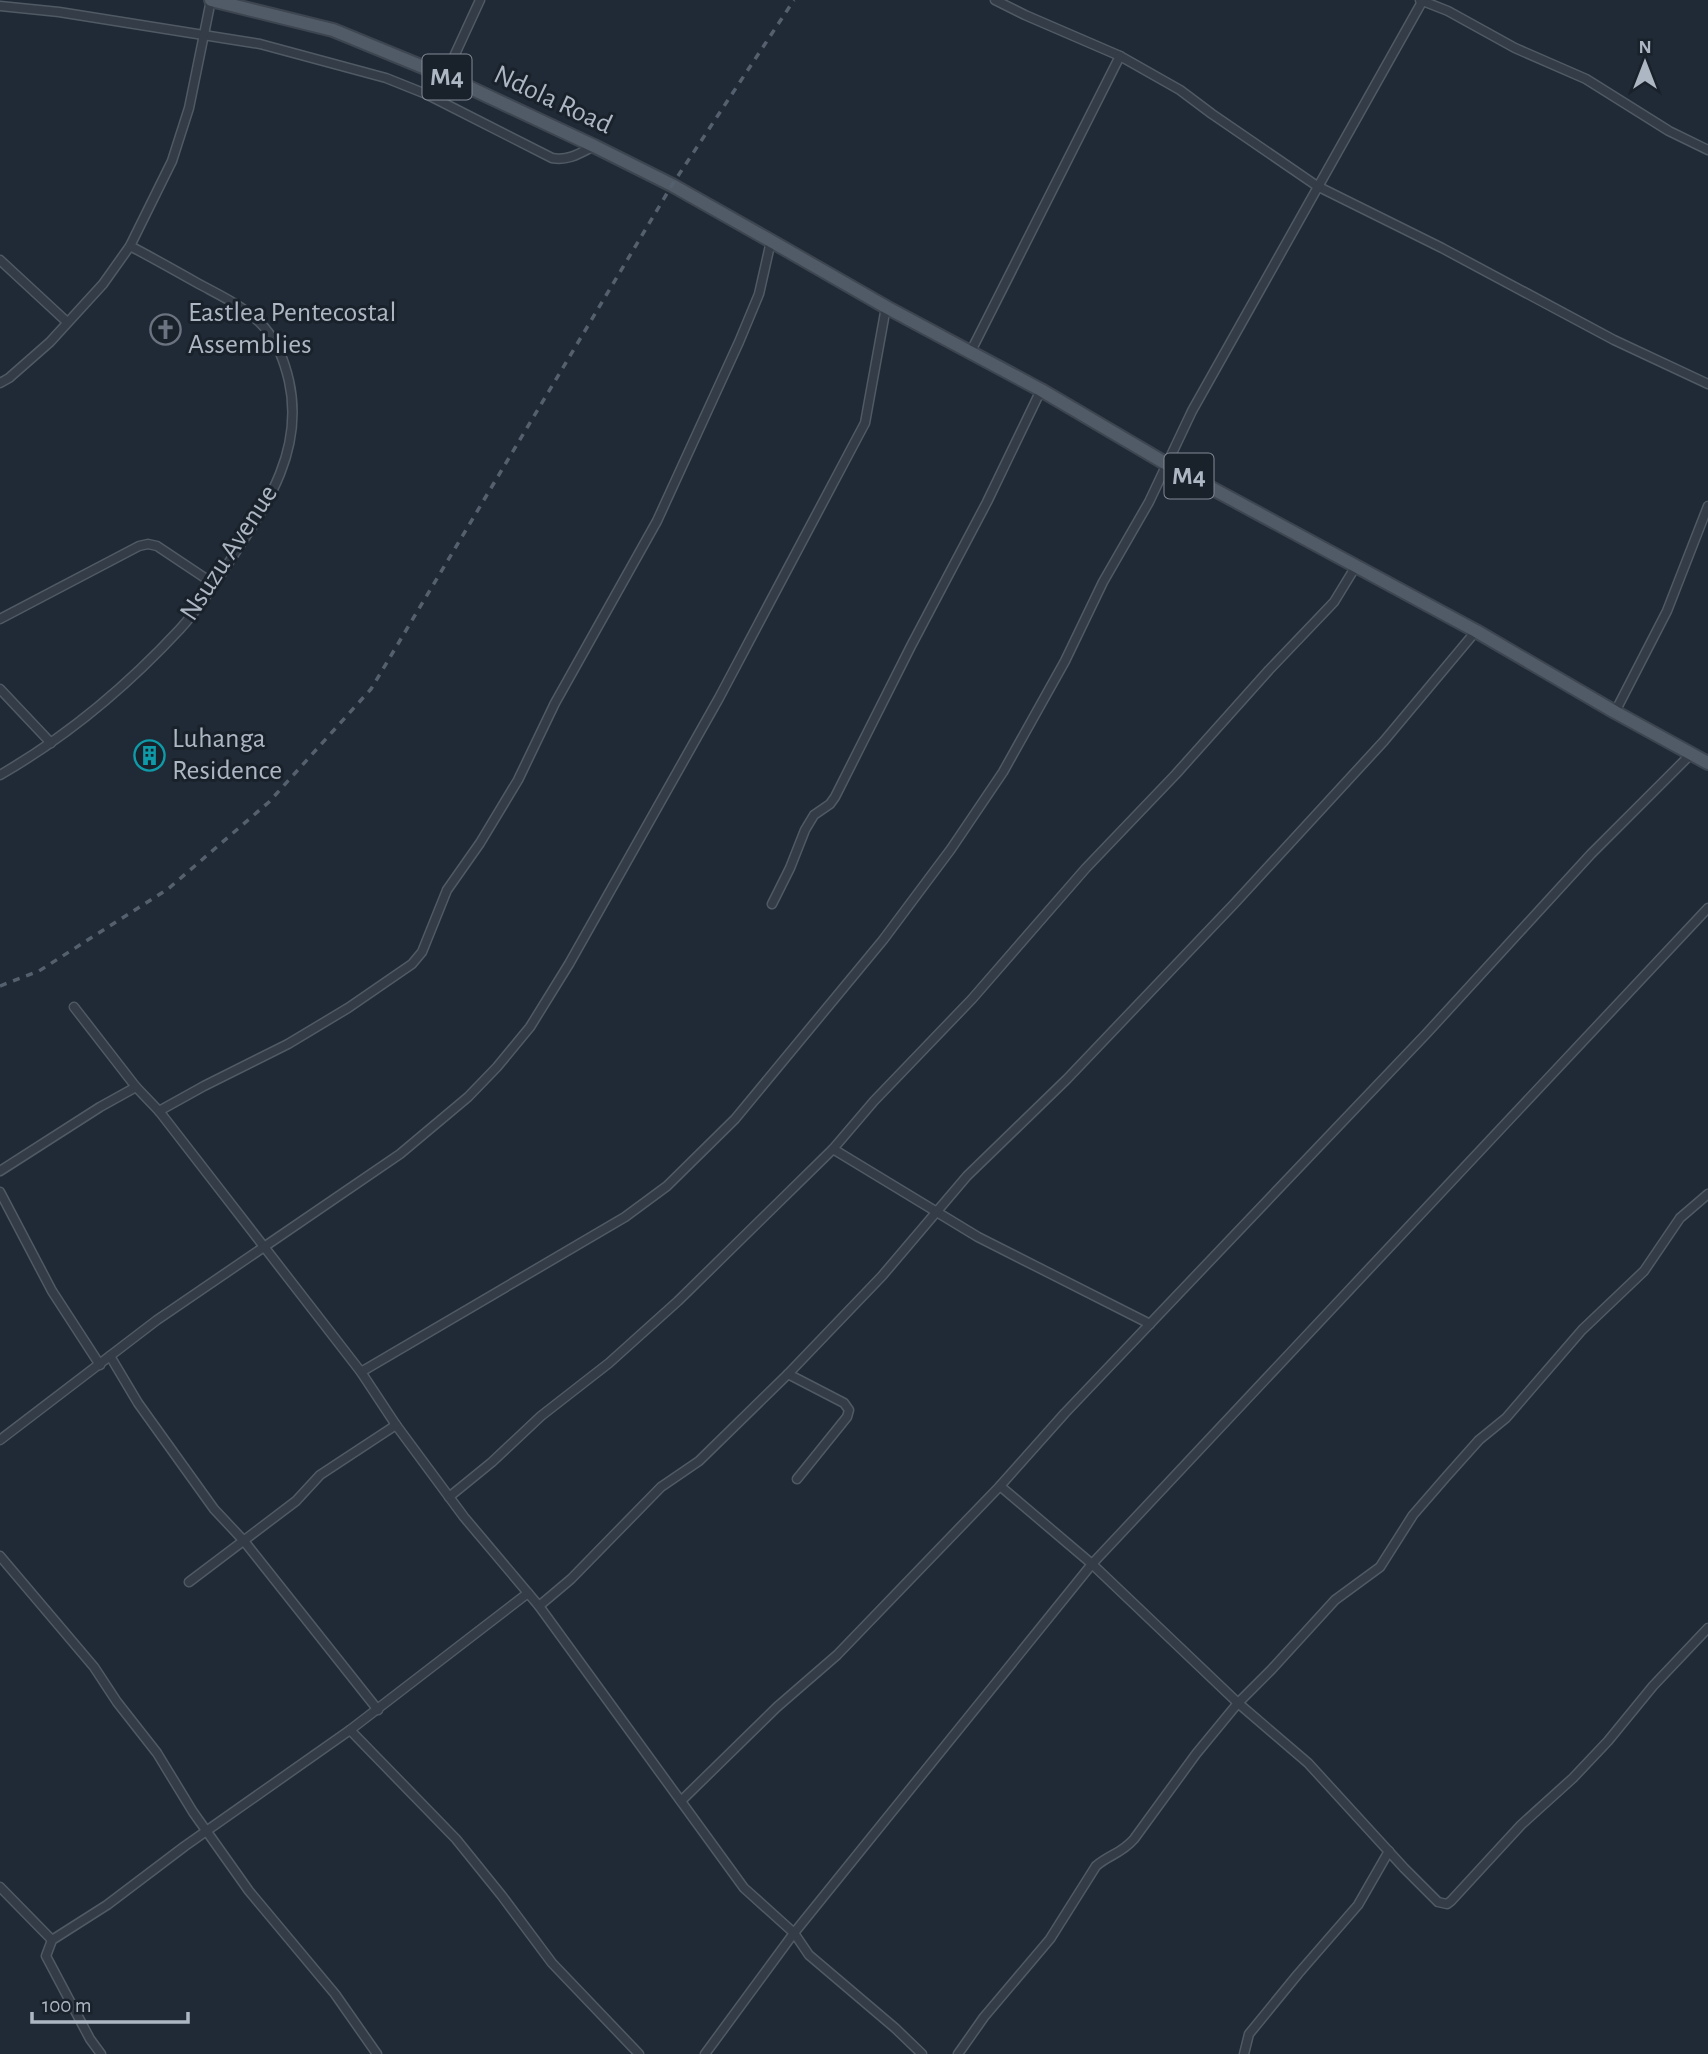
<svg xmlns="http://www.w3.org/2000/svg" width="1708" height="2054" viewBox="0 0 1708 2054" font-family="'Alegreya Sans',sans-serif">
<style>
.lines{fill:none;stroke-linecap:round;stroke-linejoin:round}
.street-casing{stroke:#505a65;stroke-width:11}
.primary-casing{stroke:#3c4550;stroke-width:16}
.street{stroke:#333c47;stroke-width:8}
.primary{stroke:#515b67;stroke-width:12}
.rail{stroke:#55606e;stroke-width:3.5;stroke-dasharray:7 7;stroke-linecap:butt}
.labels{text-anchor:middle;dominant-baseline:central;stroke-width:6;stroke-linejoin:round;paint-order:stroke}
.shield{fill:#19212b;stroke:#818a96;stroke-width:2}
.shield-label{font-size:26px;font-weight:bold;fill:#adb7c4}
.street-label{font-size:28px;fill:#adb7c4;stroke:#19212b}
.poi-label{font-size:28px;fill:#adb7c4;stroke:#19212b;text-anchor:start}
</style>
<rect width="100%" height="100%" fill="#202a36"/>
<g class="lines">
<defs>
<g id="street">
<polyline points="995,0 1025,15 1120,56 1180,90 1212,114 1317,186 1442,248 1614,340 1708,384"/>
<polyline points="1420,0 1448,11 1515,48 1586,79 1669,131 1708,150"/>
<path d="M0 6 59 12 260 44 386 78 426 94 552 158C569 161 580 153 594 146"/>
<polyline points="445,76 480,0"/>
<polyline points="0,260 67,322"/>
<polyline points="970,353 1120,56"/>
<polyline points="0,383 9,378 50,342 103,284 130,246 172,161 189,108 211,0"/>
<polyline points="0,619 139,546 148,544 157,546 214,584"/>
<polyline points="0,689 51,743"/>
<polyline points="1615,712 1667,611 1708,506"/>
<path d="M0 775C66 737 128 685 180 629 200 607 217 581 233 556 269 502 304 448 289 381 285 364 279 346 268 332 252 310 223 297 199 284 176 271 153 258 130 246"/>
<polyline points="772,904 790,868 805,830 814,815 830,804 835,797 911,646 987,502 1041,390"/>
<polyline points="74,1007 136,1087 159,1111 361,1372 396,1425 464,1517 539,1606 744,1888 794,1933 1092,1564 1708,908"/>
<polyline points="159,1111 204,1086 288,1044 348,1008 412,964 422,952 447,890 480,843 518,780 555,703 657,521 739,342 759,294 771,241"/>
<polyline points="833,1149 978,1237 1150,1324"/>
<polyline points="0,1171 100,1107 136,1087"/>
<polyline points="0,1192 52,1291 100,1365"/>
<polyline points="110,1356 138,1403 214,1509 244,1541 378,1710"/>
<polyline points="361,1372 625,1217 667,1186 735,1119 883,940 951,849 1003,772 1065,661 1103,582 1149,502 1192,411 1423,0"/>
<polyline points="788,1374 844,1403 849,1410 847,1417 797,1479"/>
<polyline points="0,1440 157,1320 400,1154 468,1097 497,1067 530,1027 569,964 719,698 865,423 886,307"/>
<polyline points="1000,1486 1092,1564 1238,1703 1308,1763 1404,1868 1438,1902 1447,1904 1451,1901 1521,1825 1573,1778 1608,1741 1653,1686 1708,1628"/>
<polyline points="449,1497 492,1462 541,1416 609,1363 678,1301 833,1149 874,1101 972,999 1086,868 1176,774 1269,670 1334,602 1356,566"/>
<polyline points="0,1556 94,1667 117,1702 157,1753 193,1812 249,1891 335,1994 377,2054"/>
<polyline points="189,1582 296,1501 320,1475 396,1425"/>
<polyline points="539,1606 571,1579 661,1487 699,1461 788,1374 882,1276 967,1176 1067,1079 1234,904 1384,741 1476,631"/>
<polyline points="350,1730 456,1839 502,1896 552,1963 639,2054"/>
<polyline points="681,1801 777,1707 837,1655 1000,1486 1065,1413 1427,1033 1591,854 1691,754"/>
<polyline points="0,1887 52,1940"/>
<polyline points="101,2054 90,2039 46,1956 52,1940 107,1905 185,1846 350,1730 528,1593"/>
<polyline points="705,2054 794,1933 809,1955 895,2028 922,2054"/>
<path d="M958 2054 984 2017 1050 1939 1096 1866C1110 1854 1121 1854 1134 1839L1196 1754 1238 1703 1271 1670 1335 1600 1380 1567 1413 1515 1446 1477 1479 1440 1506 1418 1582 1330 1644 1271 1680 1218 1708 1194"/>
<polyline points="1244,2054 1249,2034 1298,1974 1358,1905 1389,1851"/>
</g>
<polyline id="primary" points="211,0 333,30 445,76 594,146 672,185 771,241 886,307 1041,390 1165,463 1476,631 1615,712 1708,763"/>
</defs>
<use href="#street" class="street-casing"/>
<use href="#primary" class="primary-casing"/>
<use href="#street" class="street"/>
<use href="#primary" class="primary"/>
<polyline class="rail" points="0,986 39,971 168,889 269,802 371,689 672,185 794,0"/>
</g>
<defs>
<symbol id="church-ring" viewBox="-11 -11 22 22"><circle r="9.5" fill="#19212b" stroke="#6b7280" stroke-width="1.5"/><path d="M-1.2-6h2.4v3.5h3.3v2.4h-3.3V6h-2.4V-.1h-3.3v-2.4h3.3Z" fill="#6b7280"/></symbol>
<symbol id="building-ring" viewBox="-11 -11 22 22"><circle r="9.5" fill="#19212b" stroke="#0f9aa8" stroke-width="1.5"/><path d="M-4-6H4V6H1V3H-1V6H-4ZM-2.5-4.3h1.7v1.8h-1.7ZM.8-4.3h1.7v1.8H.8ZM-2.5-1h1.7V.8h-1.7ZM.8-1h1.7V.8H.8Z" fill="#0f9aa8"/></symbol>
</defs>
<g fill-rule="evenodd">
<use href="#church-ring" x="148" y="312" width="35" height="35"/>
<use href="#building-ring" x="132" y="738" width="35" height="35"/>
</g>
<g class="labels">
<g class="shield">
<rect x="422.5" y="54.5" width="49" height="45" rx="5"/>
<rect x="1164.5" y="453.5" width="49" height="45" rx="5"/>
</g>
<g class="shield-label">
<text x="447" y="77">M4</text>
<text x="1189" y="476">M4</text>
</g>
<g class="street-label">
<text transform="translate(553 100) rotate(25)">Ndola Road</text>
<text transform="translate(229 553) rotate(-57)">Nsuzu Avenue</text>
</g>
<g class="poi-label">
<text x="188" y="313">Eastlea Pentecostal<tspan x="188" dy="32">Assemblies</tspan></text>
<text x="172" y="739">Luhanga<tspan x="172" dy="32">Residence</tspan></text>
</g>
</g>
<g transform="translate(1645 63)" stroke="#19212b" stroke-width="5" paint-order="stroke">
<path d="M0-5L12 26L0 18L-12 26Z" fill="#adb7c4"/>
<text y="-10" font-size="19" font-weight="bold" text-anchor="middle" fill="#adb7c4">N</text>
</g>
<path d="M32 2012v10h156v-10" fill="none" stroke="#adb7c4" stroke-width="3.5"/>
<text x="42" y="2012" font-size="21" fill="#adb7c4" stroke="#19212b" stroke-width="5" paint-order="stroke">100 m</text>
</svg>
